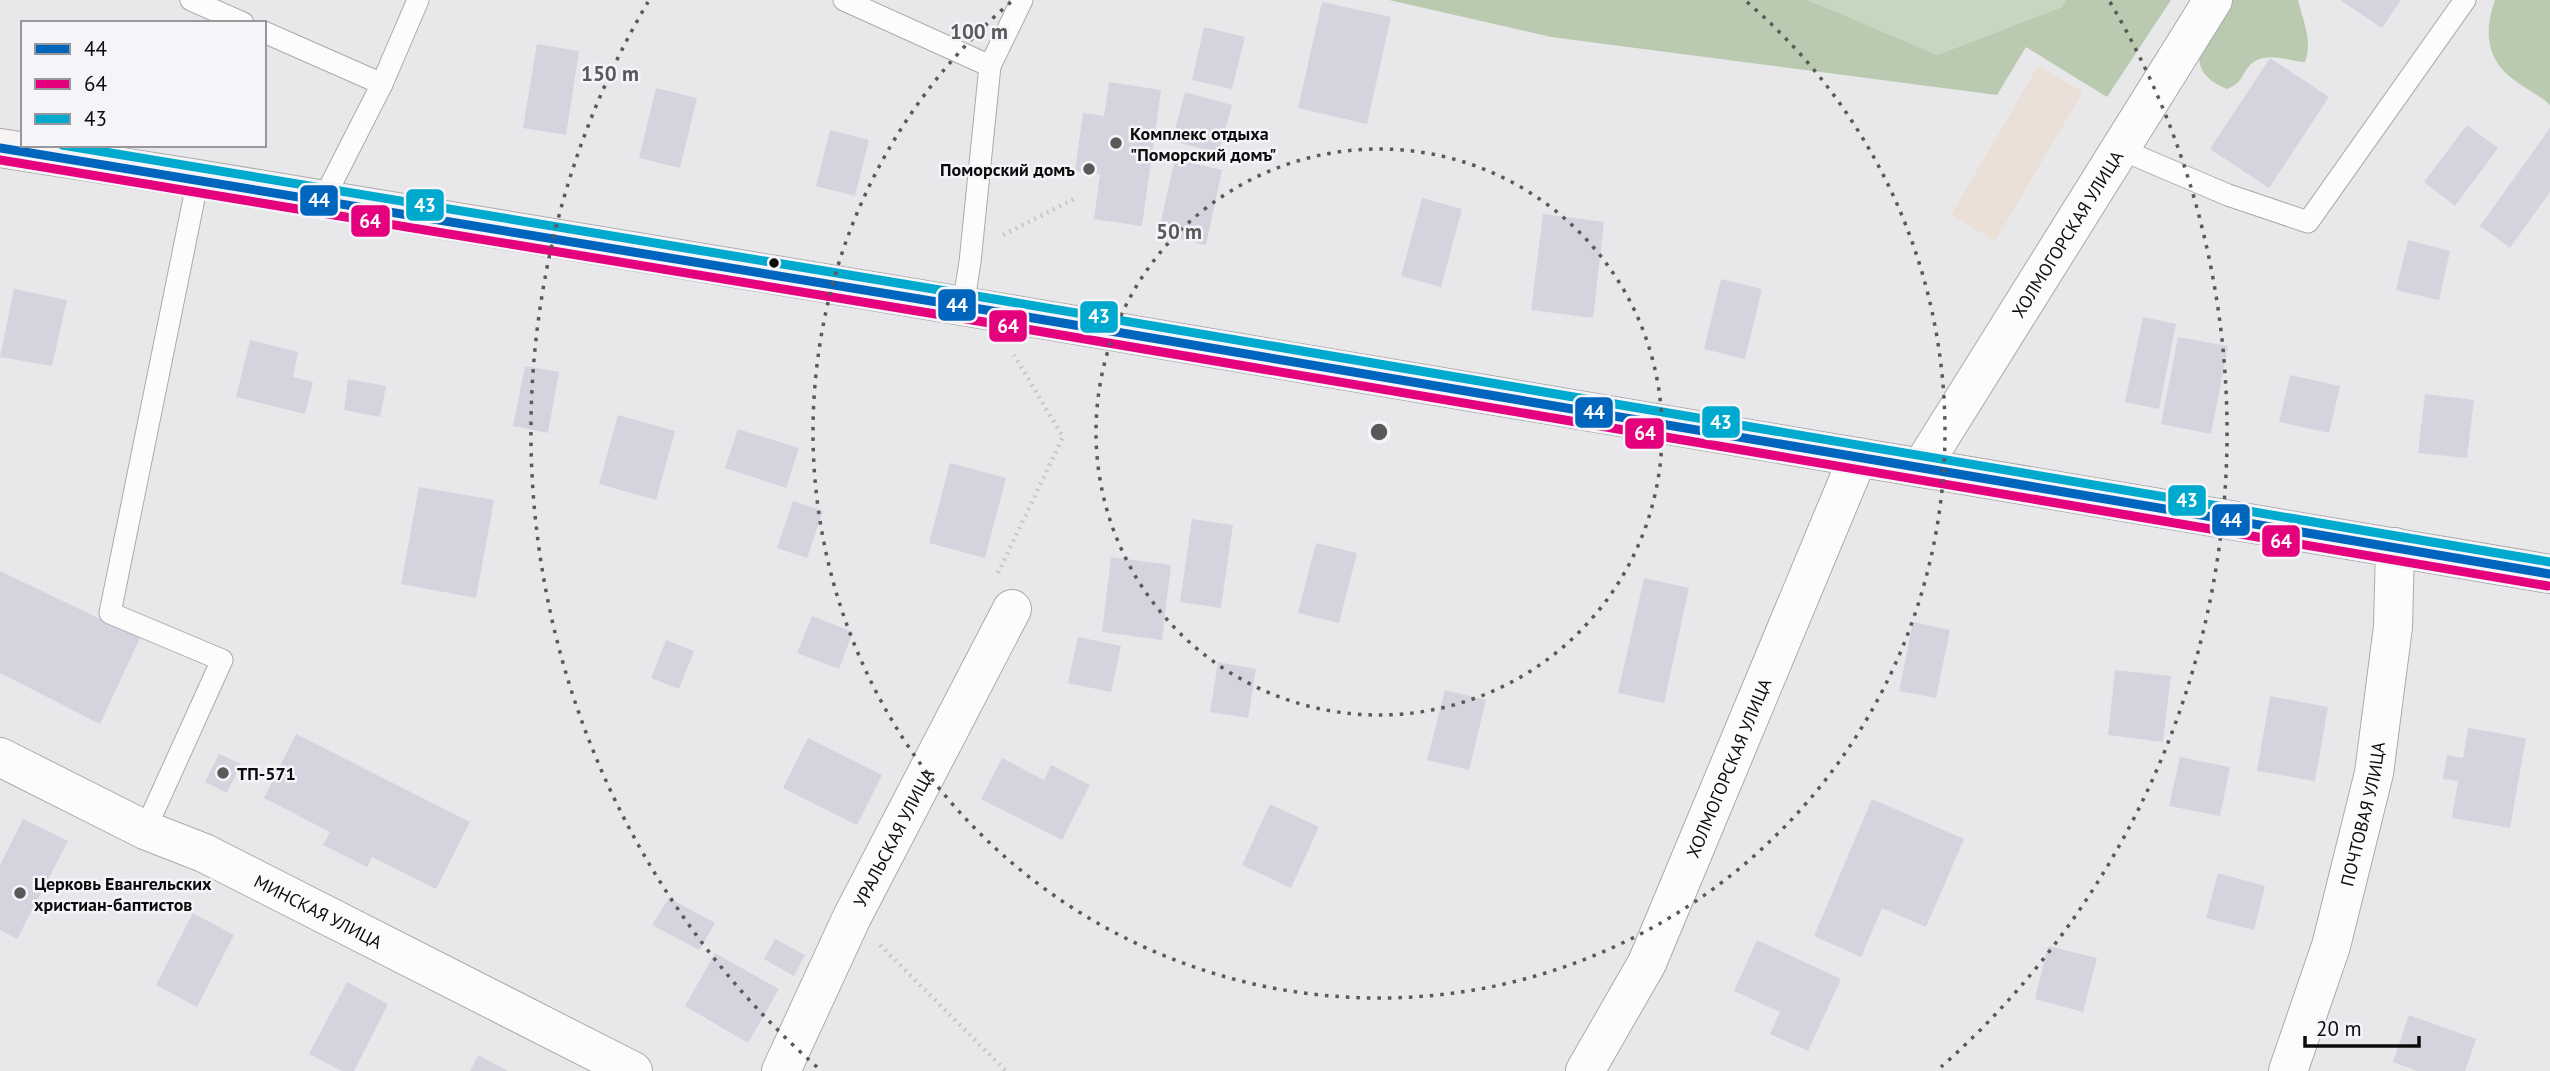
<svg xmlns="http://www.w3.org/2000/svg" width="2550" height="1071" viewBox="0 0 2550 1071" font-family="'PT Sans',sans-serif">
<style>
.industrial{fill:#ebe0d8}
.green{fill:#c6d6bf}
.forest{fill:#b9cab0}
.building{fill:#d4d4df}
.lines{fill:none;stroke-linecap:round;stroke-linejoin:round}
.lane-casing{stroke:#ababad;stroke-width:23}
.street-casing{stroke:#ababad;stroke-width:40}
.secondary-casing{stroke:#ababad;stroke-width:40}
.path{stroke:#c8c8c9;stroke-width:4.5;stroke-dasharray:2 5;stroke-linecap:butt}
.lane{stroke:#fcfcfc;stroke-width:21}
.street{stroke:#fcfcfc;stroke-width:38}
.secondary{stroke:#f6f3f2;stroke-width:38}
.bus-1-casing{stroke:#f4f4f9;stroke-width:14}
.bus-2-casing{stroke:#f4f4f9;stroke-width:14}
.bus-3-casing{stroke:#f4f4f9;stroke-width:14}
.bus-1{stroke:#0065bd;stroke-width:9}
.bus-2{stroke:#e5007d;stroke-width:9}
.bus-3{stroke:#00a9ce;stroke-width:9}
.ring{fill:none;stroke:#59595a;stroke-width:3.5;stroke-dasharray:3.5 7}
.poi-dot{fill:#59595a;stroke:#f4f4f9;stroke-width:2.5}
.bus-dot{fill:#0c0c0d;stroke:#f4f4f9;stroke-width:2.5}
.labels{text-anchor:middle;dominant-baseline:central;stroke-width:5;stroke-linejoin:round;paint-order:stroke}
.poi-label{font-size:18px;font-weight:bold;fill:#0c0c0d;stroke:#f4f4f9;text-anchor:start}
.street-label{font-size:18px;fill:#0c0c0d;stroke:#f4f4f9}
.centre{fill:#59595a;stroke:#f4f4f9;stroke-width:3.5}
.ring-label{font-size:21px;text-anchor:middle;font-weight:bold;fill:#59595a;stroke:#f4f4f9;stroke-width:5;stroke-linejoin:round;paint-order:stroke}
.line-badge{stroke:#f4f4f9;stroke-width:2.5}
.badge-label{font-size:19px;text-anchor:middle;font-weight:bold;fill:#fff}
</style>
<rect width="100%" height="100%" fill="#e8e8ea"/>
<polygon class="industrial" points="2038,66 2083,92 1995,241 1951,215"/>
<polygon class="green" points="1808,0 2066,0 2062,7 1937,55"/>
<g class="forest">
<polygon points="1389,0 1808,0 1937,55 2062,7 2066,0 2171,0 2107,97 2026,47 1997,95 1551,37"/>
<path d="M2224 0H2298C2303 21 2313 41 2305 62 2288 61 2265 50 2250 65 2240 77 2243 82 2227 89 2177 69 2206 33 2224 0Z"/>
<path d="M2495 0H2550V105C2538 94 2522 87 2509 76 2485 56 2485 27 2495 0Z"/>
</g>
<g class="building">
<polygon points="2340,0 2401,0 2382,28"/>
<polygon points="1322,2 1391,17 1367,124 1298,108"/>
<polygon points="1204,27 1245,37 1232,89 1192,80"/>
<polygon points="537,44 579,51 566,135 523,128"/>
<polygon points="2270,58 2329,97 2269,188 2210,149"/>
<polygon points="1109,82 1161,90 1142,226 1094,219 1100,174 1075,171 1083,113 1104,116"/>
<polygon points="656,88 697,98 680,168 639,158"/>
<polygon points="1185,92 1232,105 1219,153 1172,141"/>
<polygon points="2467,125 2498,148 2455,206 2424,182"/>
<polygon points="2550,128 2550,192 2510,248 2480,226"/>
<polygon points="830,130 869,140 855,196 816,186"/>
<polygon points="1175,159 1222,170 1206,245 1158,234"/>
<polygon points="1422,198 1462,209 1441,287 1401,276"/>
<polygon points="1543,214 1604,222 1593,318 1531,310"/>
<polygon points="2408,240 2450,251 2439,300 2396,290"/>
<polygon points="1721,279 1762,289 1745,359 1704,349"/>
<polygon points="14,289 67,300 52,366 0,357"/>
<polygon points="2143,317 2176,324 2159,409 2125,402"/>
<polygon points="2178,337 2228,346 2211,434 2161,424"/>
<polygon points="250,340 298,352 293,377 313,382 305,414 236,397"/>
<polygon points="525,366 559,372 548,433 513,426"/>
<polygon points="2290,375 2340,386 2329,433 2279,422"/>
<polygon points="348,379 386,386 380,417 344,410"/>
<polygon points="2425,394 2474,400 2467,458 2418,453"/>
<polygon points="618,415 675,431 656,500 599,484"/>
<polygon points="738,429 799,448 786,488 725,468"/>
<polygon points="950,463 1006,478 985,558 929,543"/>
<polygon points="419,487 494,500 476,598 401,584"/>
<polygon points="793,501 823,511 807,558 777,548"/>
<polygon points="1192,519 1233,525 1221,608 1180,602"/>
<polygon points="1316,543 1357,553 1339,623 1298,613"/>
<polygon points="1111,557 1171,565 1162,640 1102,632"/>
<polygon points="0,571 140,638 100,724 0,673"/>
<polygon points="1644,578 1689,588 1664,703 1618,693"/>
<polygon points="812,616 853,632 839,669 797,653"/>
<polygon points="1913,622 1950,630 1936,698 1899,691"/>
<polygon points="1078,637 1121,646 1111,692 1068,683"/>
<polygon points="666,640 694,651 679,689 651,678"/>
<polygon points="1218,662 1256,669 1248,718 1210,712"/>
<polygon points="2115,670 2171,676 2163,742 2108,735"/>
<polygon points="1445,690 1486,700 1469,770 1427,760"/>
<polygon points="2270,696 2328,707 2315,781 2257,771"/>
<polygon points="2468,728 2526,738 2510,828 2452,818 2458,781 2443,779 2447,755 2463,758"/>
<polygon points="296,734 470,822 436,889 372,857 367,867 323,845 330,832 264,798"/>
<polygon points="808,738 882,775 857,825 783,788"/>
<polygon points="219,754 241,764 227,793 205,782"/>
<polygon points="2180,757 2230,767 2220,816 2169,806"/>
<polygon points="1002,758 1044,780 1051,765 1090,785 1062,840 981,799"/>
<polygon points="1872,799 1964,839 1926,927 1882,908 1861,957 1814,936"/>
<polygon points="1270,804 1319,827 1291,888 1242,865"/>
<polygon points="23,819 68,841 17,939 0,930 0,865"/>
<polygon points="2218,873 2265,886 2254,930 2206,918"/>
<polygon points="669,898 715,923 699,950 652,925"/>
<polygon points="193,913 234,935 197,1007 156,985"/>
<polygon points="775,939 805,955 794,976 764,959"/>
<polygon points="1757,940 1841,979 1808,1051 1770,1034 1780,1012 1734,991"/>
<polygon points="2048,946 2097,958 2083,1012 2035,999"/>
<polygon points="715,953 779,989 748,1043 685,1006"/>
<polygon points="347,982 388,1004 354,1071 342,1071 309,1054"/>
<polygon points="2409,1015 2476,1039 2465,1071 2417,1071 2393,1062"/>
<polygon points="478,1055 508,1071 470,1071"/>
</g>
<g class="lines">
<defs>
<g id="lane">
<polyline points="191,0 243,23"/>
<polyline points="844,0 990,66"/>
<polyline points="264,32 382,84"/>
<polyline points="2120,149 2228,195 2308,222 2465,0"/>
<polyline points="323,200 382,84 418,0"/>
<polyline points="963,306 970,262 990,66 1022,0"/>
<polyline points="145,830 222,660 110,613 198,179"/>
</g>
<g id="street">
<path id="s1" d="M1921 468 2213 0"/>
<path id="s2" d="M0 757 145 830 204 853 633 1071"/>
<path id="s3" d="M781 1071 852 917 1012 609"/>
<path id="s4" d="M1585 1071 1647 963 1858 457"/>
<path id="s5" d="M2288 1071 2331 946 2374 773 2393 627 2395 547"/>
</g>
<polyline id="secondary" points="0,148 198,179 986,310 2550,574"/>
</defs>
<use href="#lane" class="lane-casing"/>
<use href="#street" class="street-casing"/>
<use href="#secondary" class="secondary-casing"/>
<g class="path">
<polyline points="1003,235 1078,197"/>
<polyline points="998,573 1063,437 1014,355"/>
<polyline points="880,945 1006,1071"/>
</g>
<use href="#lane" class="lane"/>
<use href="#street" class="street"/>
<use href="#secondary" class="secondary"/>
<defs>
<polyline id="bus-1" points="0,148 986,310 2550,574"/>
<polyline id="bus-2" points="0,160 984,322 2548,586"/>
<polyline id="bus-3" points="62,145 988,298 2550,562"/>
</defs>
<use href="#bus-1" class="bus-1-casing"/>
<use href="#bus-2" class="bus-2-casing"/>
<use href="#bus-3" class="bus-3-casing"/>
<use href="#bus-1" class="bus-1"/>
<use href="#bus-2" class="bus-2"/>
<use href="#bus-3" class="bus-3"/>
</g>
<g class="ring">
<circle cx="1379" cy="432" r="283"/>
<path d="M1747 2A566 566 0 1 1 1011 2"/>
<path d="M817 1067A848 848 0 0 1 648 2M2110 2A848 848 0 0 1 1941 1067"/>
</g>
<g class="poi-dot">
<circle cx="1116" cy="143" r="7"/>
<circle cx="1089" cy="169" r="7"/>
<circle cx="223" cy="773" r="7"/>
<circle cx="20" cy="893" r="7"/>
</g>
<circle class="bus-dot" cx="774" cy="263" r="6"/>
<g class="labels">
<g class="poi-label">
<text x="1130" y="133">Комплекс отдыха<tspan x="1130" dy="21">"Поморский домъ"</tspan></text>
<text x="1075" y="169" text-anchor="end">Поморский домъ</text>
<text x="237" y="773">ТП-571</text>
<text x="34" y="883">Церковь Евангельских<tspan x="34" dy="21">христиан-баптистов</tspan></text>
</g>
<g class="street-label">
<text stroke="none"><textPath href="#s1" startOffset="276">ХОЛМОГОРСКАЯ УЛИЦА</textPath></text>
<text stroke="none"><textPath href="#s4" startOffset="336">ХОЛМОГОРСКАЯ УЛИЦА</textPath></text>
<text stroke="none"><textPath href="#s5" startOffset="268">ПОЧТОВАЯ УЛИЦА</textPath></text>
<text stroke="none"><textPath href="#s3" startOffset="259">УРАЛЬСКАЯ УЛИЦА</textPath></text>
<text stroke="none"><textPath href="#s2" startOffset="354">МИНСКАЯ УЛИЦА</textPath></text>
</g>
</g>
<circle cx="1379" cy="432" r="10" class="centre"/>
<g class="ring-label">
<text x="979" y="39">100 m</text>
<text x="610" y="81">150 m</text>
<text x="1179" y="239">50 m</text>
</g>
<g class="line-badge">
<rect x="299" y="184" width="40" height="33" rx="7" fill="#0065bd"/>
<rect x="405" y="188" width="40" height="34" rx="7" fill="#00a9ce"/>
<rect x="350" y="204" width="41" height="34" rx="7" fill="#e5007d"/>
<rect x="937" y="288" width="40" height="34" rx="7" fill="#0065bd"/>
<rect x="1079" y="300" width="40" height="34" rx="7" fill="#00a9ce"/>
<rect x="988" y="309" width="40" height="34" rx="7" fill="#e5007d"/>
<rect x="1574" y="396" width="40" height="33" rx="7" fill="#0065bd"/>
<rect x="1701" y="405" width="40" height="34" rx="7" fill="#00a9ce"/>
<rect x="1624" y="417" width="41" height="33" rx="7" fill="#e5007d"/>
<rect x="2167" y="484" width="40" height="33" rx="7" fill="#00a9ce"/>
<rect x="2211" y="503" width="40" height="34" rx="7" fill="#0065bd"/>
<rect x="2261" y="524" width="40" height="34" rx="7" fill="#e5007d"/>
</g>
<g class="badge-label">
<text x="319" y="207">44</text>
<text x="425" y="212">43</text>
<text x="370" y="228">64</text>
<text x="957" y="312">44</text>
<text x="1099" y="323">43</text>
<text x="1008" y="333">64</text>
<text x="1594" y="419">44</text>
<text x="1721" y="429">43</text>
<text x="1645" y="440">64</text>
<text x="2187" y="507">43</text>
<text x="2231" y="527">44</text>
<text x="2281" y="548">64</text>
</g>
<rect x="21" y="21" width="245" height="126" fill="#f4f4f9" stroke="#97979b" stroke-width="2"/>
<rect x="35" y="44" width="35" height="10" fill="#0065bd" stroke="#97979b" stroke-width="2"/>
<text x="84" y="56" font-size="21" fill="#0c0c0d">44</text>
<rect x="35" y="79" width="35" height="10" fill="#e5007d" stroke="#97979b" stroke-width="2"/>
<text x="84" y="91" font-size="21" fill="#0c0c0d">64</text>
<rect x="35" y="114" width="35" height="10" fill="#00a9ce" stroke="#97979b" stroke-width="2"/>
<text x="84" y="126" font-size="21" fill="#0c0c0d">43</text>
<path d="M2305 1036v10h114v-10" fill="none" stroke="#0c0c0d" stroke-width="3.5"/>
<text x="2316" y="1036" font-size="21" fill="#0c0c0d" stroke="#f4f4f9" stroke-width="5" paint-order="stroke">20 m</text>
</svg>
